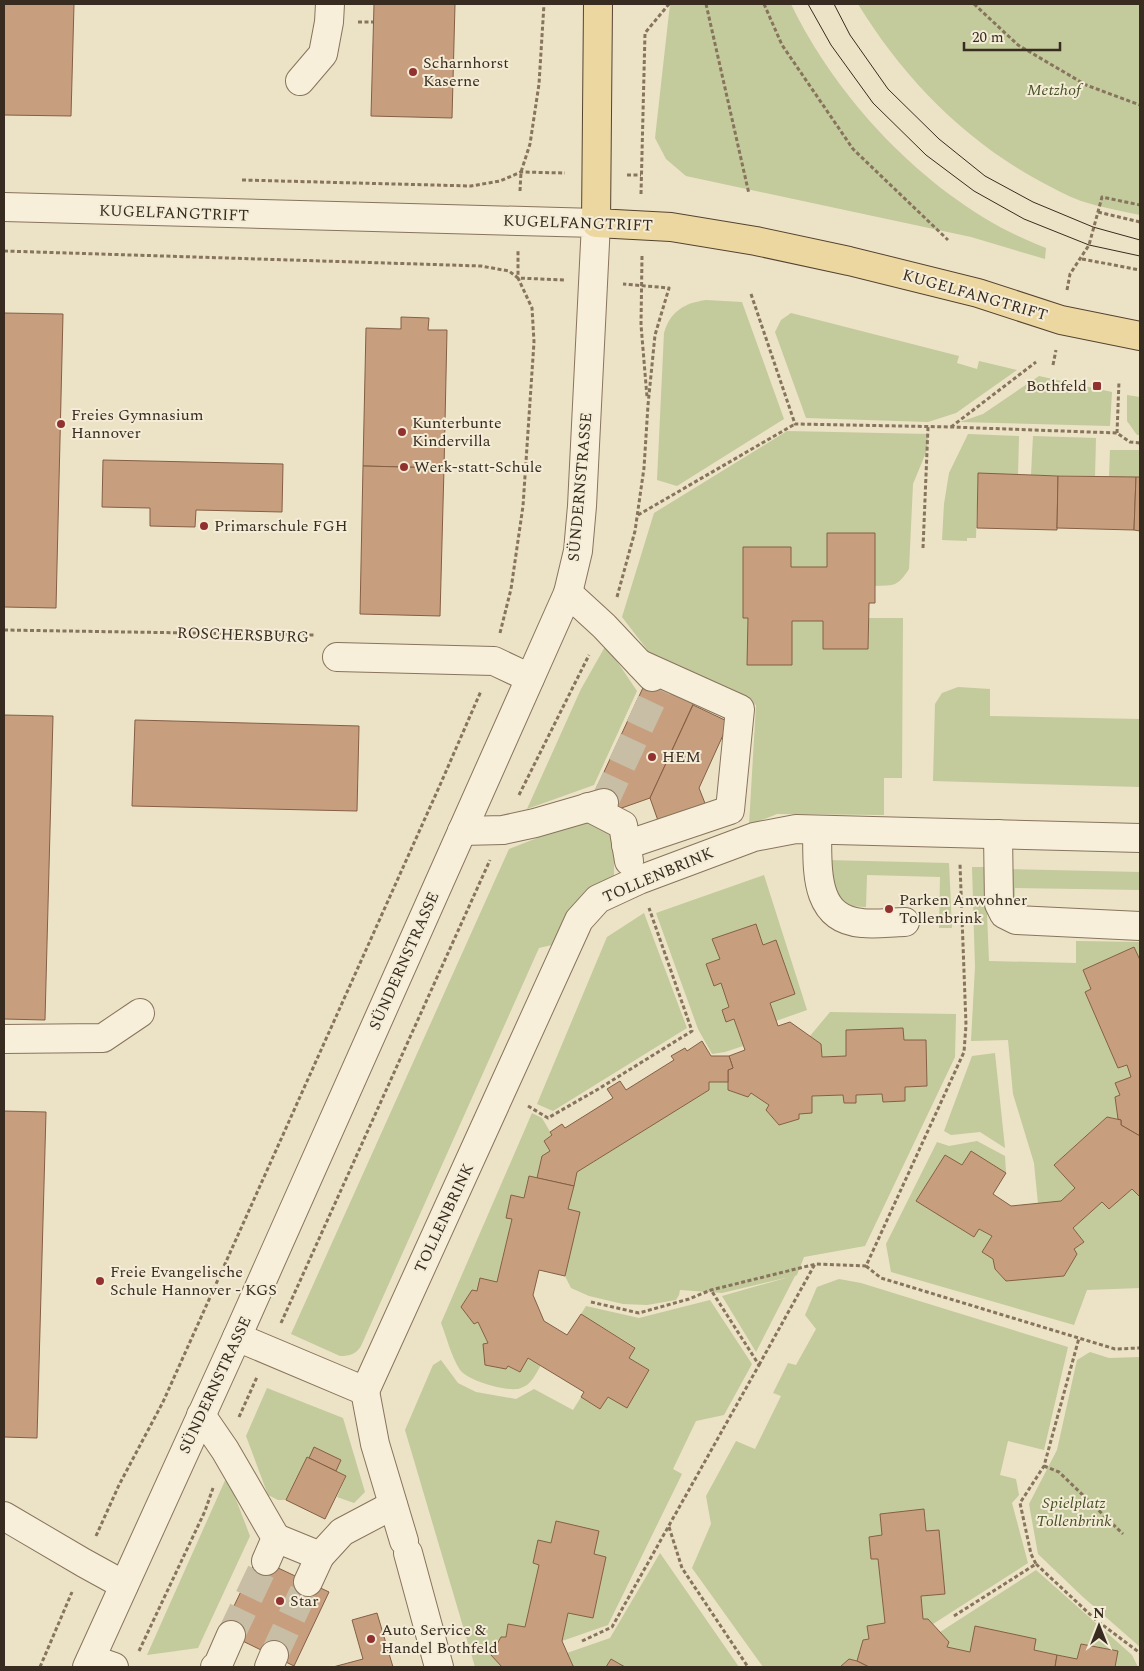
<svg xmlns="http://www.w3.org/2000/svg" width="1144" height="1671" viewBox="0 0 1144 1671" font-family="Spectral,serif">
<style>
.green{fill:#c3ca9b}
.building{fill:#c89f7e;stroke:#845f44}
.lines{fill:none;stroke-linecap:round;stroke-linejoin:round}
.minor-tunnel{stroke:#c8bea5;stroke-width:28;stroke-dasharray:28 14;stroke-linecap:butt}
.minor-casing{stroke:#87745d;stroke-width:30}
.major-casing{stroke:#554331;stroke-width:30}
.path{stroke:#87745d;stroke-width:3;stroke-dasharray:4 2.5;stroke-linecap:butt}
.minor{stroke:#f7efd9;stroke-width:28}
.major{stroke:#edd7a1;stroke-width:28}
.tram{stroke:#382c20;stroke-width:1}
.poi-dot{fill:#923230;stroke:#f4ecd6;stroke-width:2}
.labels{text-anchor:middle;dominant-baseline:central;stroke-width:4;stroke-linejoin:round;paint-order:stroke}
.poi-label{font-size:16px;fill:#382c20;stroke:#f4ecd6;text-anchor:start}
.park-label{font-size:16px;font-style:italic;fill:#475327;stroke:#f4ecd6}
.street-label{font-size:16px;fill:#382c20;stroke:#f4ecd6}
</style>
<rect width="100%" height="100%" fill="#ece2c6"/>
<g class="green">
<path d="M670 4H791C840 106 939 208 1046 248L1045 259 971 237 686 176 666 159 655 138Z"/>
<path d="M858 4H1140V215C1121 211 1100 207 1081 201 1065 195 1051 187 1036 179 962 138 902 76 858 4Z"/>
<path d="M706 300 742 302 784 419 677 486 657 480 664 333C670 311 685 303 706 300Z"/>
<polygon points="791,313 959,356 957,363 977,369 979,361 1017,370 956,413 928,422 806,418 775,332 781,320"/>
<polygon points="1039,376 1112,392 1110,426 960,422 983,414"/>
<polygon points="1127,395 1140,397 1140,435 1137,435 1127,421"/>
<path d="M787 431 928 434 927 450 913 484 909 569C897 587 895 585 875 586V533H827V567H791V547H743V618H748V665H792V621H823V649H868L869 618H903L902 778H884V815L777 814 749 825 756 705 652 656 622 617 654 513Z"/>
<polygon points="968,434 1019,436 1018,475 978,474 976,538 967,538 967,541 942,540 944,504 949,473"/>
<polygon points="1033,436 1096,438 1095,476 1031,475"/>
<polygon points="1110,450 1140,450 1140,477 1109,477"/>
<polygon points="606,645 637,691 594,785 527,809 581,689"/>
<polygon points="958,687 990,689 990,716 1140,719 1140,787 933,781 935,704 942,693"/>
<path d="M586 819 614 833V879L578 900 569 911 552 945 539 948 361 1346C356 1354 350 1356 340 1356L291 1334 509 849Z"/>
<polygon points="826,860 949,863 952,928 939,928 940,877 867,875 866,907 842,906"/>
<polygon points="972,867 985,867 989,961 1076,963 1076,941 1140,942 1140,960 1134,947 1083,970 1091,989 1085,992 1118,1068 1127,1065 1131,1077 1115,1083 1120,1095 1115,1097 1118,1119 1107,1117 1054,1165 1075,1188 1061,1201 1038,1204 1034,1163 1013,1094 1008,1040 971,1041 975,967"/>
<polygon points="1006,869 1140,872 1140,890 1015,888 1015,911"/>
<polygon points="764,875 807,1010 776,1021 770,1003 795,994 776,941 763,945 756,924 712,939 720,959 706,964 714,986 721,983 729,1007 722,1010 726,1022 734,1019 743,1046 725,1052 712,1054 698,1029 656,913"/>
<polygon points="644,913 687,1028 553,1111 537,1104 607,937"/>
<polygon points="830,1012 956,1014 955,1057 865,1246 804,1257 797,1275 795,1276 756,1352 722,1296 789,1277 722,1293 680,1290 679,1295 676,1300 647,1305 623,1304 589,1296 571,1288 565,1276 568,1209 577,1172 709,1090 709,1082 728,1082 728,1090 748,1097 751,1093 769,1105 766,1110 779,1125 799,1119 799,1114 812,1096 843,1095 844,1103 856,1102 856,1095 882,1094 883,1102 905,1101 905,1087 927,1086 926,1040 846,1056 822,1057 821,1044 810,1036"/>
<polygon points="995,1053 1005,1148 980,1132 951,1135 944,1131 972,1056"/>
<path d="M532 1113 542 1118 552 1135 544 1141 550 1151 542 1156 537 1178 529 1176 524 1198 511 1195 506 1217 512 1219 497 1282 480 1278 477 1291 472 1290 461 1307 478 1322 488 1343 483 1344 506 1369 508 1366 519 1372 528 1358 541 1365C535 1375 532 1384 521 1388 510 1393 468 1381 460 1370 451 1356 447 1338 441 1323Z"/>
<polygon points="977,1141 1005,1156 1006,1173 971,1152 962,1165 945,1155 916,1201 974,1237 979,1229 992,1236 982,1252 993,1259 995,1269 1006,1281 1064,1275 1077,1254 1074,1249 1084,1242 1073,1228 1102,1202 1109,1209 1132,1189 1139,1196 1140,1195 1140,1288 1087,1290 1074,1325 891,1272 886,1244 937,1142 949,1146"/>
<polygon points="839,1279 861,1283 1068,1347 1044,1450 1008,1441 1000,1475 1016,1479 1019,1495 1012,1503 1028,1563 933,1624 928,1619 923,1619 921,1596 945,1594 926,1531 924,1509 880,1514 882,1535 869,1537 871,1559 878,1559 885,1623 868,1626 869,1639 863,1640 857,1661 849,1659 840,1667 763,1667 692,1568 711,1524 706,1496 736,1441 755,1449 781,1396 773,1393 788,1363 796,1365 816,1329 805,1315 817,1287"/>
<polygon points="710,1300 752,1364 724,1415 696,1421 673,1469 682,1474 608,1625 562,1641 568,1613 593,1618 606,1557 594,1554 598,1531 556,1521 551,1543 538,1541 533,1563 539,1565 525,1627 508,1624 506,1637 501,1637 491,1655 502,1667 475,1667 405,1430 433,1365 441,1360 458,1383 476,1392 516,1399 534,1389 573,1410 581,1397 600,1409 608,1397 627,1407 649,1370 629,1358 635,1347 581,1314 586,1306 639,1318"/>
<polygon points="1090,1352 1109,1358 1140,1357 1140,1647 1083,1597 1038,1554 1029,1504 1057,1450 1077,1360"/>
<polygon points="267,1388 343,1418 365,1492 354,1503 337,1497 346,1477 336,1471 341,1460 307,1457 286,1500 278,1500 268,1495 246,1436"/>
<polygon points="227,1476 250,1536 198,1648 147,1655"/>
<polygon points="660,1553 739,1667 625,1667 611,1659 606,1667 573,1666 567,1653 610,1638"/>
<polygon points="1036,1570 1132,1655 1138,1667 1115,1667 1118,1651 1081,1644 1077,1659 1034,1650 975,1627 970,1652 947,1647 948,1642 940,1632"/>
</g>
<g class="building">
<polygon points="4,4 74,4 71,116 4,115"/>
<polygon points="374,4 455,4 452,118 371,116"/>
<polygon points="4,313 63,314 56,608 4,607"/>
<polygon points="401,317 429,318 428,330 447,330 444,468 363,466 366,328 401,329"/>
<polygon points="103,460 283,464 282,512 196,510 195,527 150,526 150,508 102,507"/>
<polygon points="363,466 444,468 440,616 360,614"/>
<polygon points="978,473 1058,476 1057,530 977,528"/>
<polygon points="1058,476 1136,477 1134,530 1057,528"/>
<polygon points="1136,477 1140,477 1140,531 1134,530"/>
<polygon points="827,533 875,533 875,603 869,603 868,649 823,649 823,621 792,621 792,665 747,665 748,618 743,618 743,547 791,547 791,567 827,567"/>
<polygon points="647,679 695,700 650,798 616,810 592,798"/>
<polygon points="693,705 729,722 699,788 708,811 661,829 650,798"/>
<polygon points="4,715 53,716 45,1020 4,1019"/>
<polygon points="135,720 359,726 357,811 132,806"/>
<polygon points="756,924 763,945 776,940 795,994 770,1003 778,1026 790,1022 821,1044 822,1057 846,1056 846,1030 903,1028 904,1040 926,1040 927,1086 905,1087 905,1101 883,1102 882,1094 856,1095 856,1103 844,1103 843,1095 812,1096 812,1113 799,1114 799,1119 779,1125 766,1110 769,1105 751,1093 748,1097 728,1090 728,1070 733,1068 729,1056 745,1050 734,1019 726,1022 722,1010 729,1007 721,983 714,986 706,964 720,959 712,939"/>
<polygon points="1134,947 1140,960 1140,1136 1121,1125 1121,1120 1118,1119 1115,1097 1120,1095 1115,1083 1131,1077 1127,1065 1118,1068 1085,992 1091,989 1083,970"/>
<polygon points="702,1041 711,1056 729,1056 733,1068 728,1070 728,1082 709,1082 709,1090 577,1172 574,1186 537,1178 542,1156 550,1151 544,1141 552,1135 550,1132 562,1124 565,1128 613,1098 607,1089 620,1081 626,1090 674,1060 671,1056 685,1048 687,1051"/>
<polygon points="4,1111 46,1112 37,1438 4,1437"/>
<polygon points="1107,1117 1121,1120 1121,1125 1140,1136 1140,1195 1139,1196 1132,1189 1109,1209 1102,1202 1073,1228 1084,1242 1074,1249 1077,1254 1064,1276 1006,1281 995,1269 993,1259 982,1252 992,1236 979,1229 974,1237 916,1201 945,1155 962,1165 971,1151 1006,1173 993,1194 1011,1206 1061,1201 1075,1188 1054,1165"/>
<polygon points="529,1176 574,1186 568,1209 580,1212 565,1276 539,1270 533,1295 544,1321 567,1335 581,1314 635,1348 629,1358 649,1370 627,1408 608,1397 600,1409 581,1397 584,1392 528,1358 520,1372 508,1366 506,1369 485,1365 483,1344 488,1343 478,1322 474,1324 461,1307 472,1290 477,1291 480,1278 497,1282 512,1219 506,1218 511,1195 524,1198"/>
<polygon points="314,1447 341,1460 336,1471 309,1458"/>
<polygon points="307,1457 346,1476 325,1519 286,1500"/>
<polygon points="924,1509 926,1531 939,1530 945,1594 921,1596 923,1619 928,1619 940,1632 949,1642 947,1647 970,1652 975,1626 1036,1639 1034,1650 1057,1655 1055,1667 869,1667 857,1661 863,1640 869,1639 867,1626 885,1623 878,1559 871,1559 869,1537 882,1535 880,1514"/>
<polygon points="556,1521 599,1531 594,1554 606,1557 593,1618 568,1613 562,1641 573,1666 575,1667 502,1667 491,1655 501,1637 506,1637 508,1624 525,1627 539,1565 533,1563 538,1540 551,1543"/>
<polygon points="257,1558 329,1592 294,1666 222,1631"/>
<polygon points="377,1613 393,1667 333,1667 363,1659 352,1620"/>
<polygon points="1081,1644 1118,1651 1115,1667 1055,1667 1057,1655 1077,1659"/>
<polygon points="611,1659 625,1667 606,1667"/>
<polygon points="849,1659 857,1661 869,1667 840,1667"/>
</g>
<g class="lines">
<g class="minor-tunnel">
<polyline points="604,803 659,685"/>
<polyline points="231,1635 266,1561"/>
<polyline points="274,1655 308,1582"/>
</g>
<defs>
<g id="minor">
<polyline points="300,81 323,54 329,22 330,4"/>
<polyline points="4,207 596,223 582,506 578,551 568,593 237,1337 87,1667"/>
<polyline points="568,593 604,626 652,677"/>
<polyline points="337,657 494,661 530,678"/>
<polyline points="588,807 623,825 629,861"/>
<path d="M817 830C818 866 812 919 862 923 876 925 891 922 905 922"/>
<polyline points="462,831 503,830 535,823 604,803"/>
<polyline points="998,834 999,904 1004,914 1016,920 1140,926"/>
<polyline points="626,845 730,810 740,709 640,664"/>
<polyline points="4,1039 103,1038 140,1013"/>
<polyline points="237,1337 365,1391 579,920 598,899 639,880 754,837 796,829 1140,838"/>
<polyline points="365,1391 375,1444 404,1541"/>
<polyline points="201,1415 225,1450 276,1538 266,1561"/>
<polyline points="4,1516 84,1563 124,1585"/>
<polyline points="276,1538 320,1556 342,1532 393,1505"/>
<polyline points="408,1553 439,1667"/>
<polyline points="308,1582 320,1556"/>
<polyline points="91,1659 114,1667"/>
<polyline points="215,1667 217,1667 231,1635"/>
<polyline points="269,1667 274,1655"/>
</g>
<polyline id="major" points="598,4 596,223 671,227 756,241 849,261 978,293 1061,320 1140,336"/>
</defs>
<use href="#minor" class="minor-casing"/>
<use href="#major" class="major-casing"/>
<g class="path">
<polyline points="706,4 749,194"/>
<polyline points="764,4 782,45 853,149 948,240"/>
<polyline points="974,4 1018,45 1086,85 1140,105"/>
<polyline points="358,22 373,22"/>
<polyline points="627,175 641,175"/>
<polyline points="242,180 471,186 500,181 521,172 565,173"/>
<polyline points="520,191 521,172 530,144 539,84 544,4"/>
<polyline points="641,194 645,33 669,4"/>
<polyline points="1098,212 1140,222"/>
<polyline points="4,251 481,266 509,271 518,278 564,280"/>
<polyline points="642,256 641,325 647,397"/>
<polyline points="1082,259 1140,270"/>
<polyline points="1067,290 1070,274 1089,245 1102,197 1140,205"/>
<polyline points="751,294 795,424 951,427 1117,433 1130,442 1140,443"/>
<polyline points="1053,365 1056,350"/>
<polyline points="951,427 1036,362"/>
<polyline points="1117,433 1119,381"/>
<polyline points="638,515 795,424"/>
<polyline points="923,548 928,427"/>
<polyline points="617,597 635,531 644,468 648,405 655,335 669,288 623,284"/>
<polyline points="4,630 315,635"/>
<polyline points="500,633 511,589 523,506 534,342 532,308 518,278 518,250"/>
<polyline points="519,795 589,655"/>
<polyline points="528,1106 548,1118 600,1088 692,1031 649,908"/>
<polyline points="866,1266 881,1278 1115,1349 1140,1348"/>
<polyline points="591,1302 639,1313 689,1299 711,1290 816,1264 866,1266 964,1052 966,1025 960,864"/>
<polyline points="281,1323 490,860"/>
<polyline points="759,1365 815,1264"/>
<polyline points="239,1417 257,1377"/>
<polyline points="1044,1466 1059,1472 1123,1534"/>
<polyline points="669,1527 682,1568 748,1667"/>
<polyline points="96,1536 119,1485 163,1402 440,785 481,691"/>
<polyline points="1036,1564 1096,1620 1140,1653"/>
<polyline points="954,1616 1036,1564 1031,1554 1020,1503 1044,1466 1079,1338"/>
<polyline points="582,1641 612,1627 759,1365 711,1290"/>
<polyline points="139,1651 205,1511 213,1488"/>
<polyline points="40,1667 72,1592"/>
</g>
<use href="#minor" class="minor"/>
<use href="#major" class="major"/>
<g class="tram">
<polyline points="808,4 831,45 873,103 926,155 974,191 1024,219 1089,245 1140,256"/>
<polyline points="834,4 850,35 888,89 939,139 985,176 1033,202 1093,227 1140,240"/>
</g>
</g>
<g class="poi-dot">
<circle cx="413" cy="72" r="5"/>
<rect x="1092" y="381" width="10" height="10" rx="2.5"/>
<circle cx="61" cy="424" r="5"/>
<circle cx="402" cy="432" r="5"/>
<circle cx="404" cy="467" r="5"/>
<circle cx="204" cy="526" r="5"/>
<circle cx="652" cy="757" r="5"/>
<circle cx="889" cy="909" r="5"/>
<circle cx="100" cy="1281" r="5"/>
<circle cx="280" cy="1601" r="5"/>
<circle cx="371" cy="1639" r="5"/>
</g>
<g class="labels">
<g class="poi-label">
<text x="423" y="63">Scharnhorst<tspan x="423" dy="18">Kaserne</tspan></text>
<text x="1087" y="386" text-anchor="end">Bothfeld</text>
<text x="71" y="415">Freies Gymnasium<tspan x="71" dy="18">Hannover</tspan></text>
<text x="412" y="423">Kunterbunte<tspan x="412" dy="18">Kindervilla</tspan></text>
<text x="414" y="467">Werk-statt-Schule</text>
<text x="214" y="526">Primarschule FGH</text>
<text x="662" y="757">HEM</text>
<text x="899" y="900">Parken Anwohner<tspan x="899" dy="18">Tollenbrink</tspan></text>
<text x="110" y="1272">Freie Evangelische<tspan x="110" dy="18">Schule Hannover - KGS</tspan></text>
<text x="290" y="1601">Star</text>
<text x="381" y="1630">Auto Service &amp;<tspan x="381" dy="18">Handel Bothfeld</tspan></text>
</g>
<g class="park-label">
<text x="1054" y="90">Metzhof</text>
<text x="1074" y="1503">Spielplatz<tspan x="1074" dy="18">Tollenbrink</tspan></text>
</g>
<g class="street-label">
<text transform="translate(174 213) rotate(2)">KUGELFANGTRIFT</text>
<text transform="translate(578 223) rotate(2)">KUGELFANGTRIFT</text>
<text transform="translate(975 295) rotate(16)">KUGELFANGTRIFT</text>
<text transform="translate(580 487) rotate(-85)">SÜNDERNSTRASSE</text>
<text transform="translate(243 635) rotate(2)">ROSCHERSBURG</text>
<text transform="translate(658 875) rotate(-23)">TOLLENBRINK</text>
<text transform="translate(404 961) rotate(-66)">SÜNDERNSTRASSE</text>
<text transform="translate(444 1218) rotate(-65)">TOLLENBRINK</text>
<text transform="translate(215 1385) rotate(-65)">SÜNDERNSTRASSE</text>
</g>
</g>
<rect width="1144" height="1671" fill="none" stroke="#382c20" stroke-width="10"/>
<g transform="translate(1099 1626)" stroke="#f4ecd6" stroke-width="4" paint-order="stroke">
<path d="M0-4L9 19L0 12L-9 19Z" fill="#382c20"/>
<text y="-8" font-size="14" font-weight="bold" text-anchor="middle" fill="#382c20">N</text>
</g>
<path d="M964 42v8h96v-8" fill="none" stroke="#382c20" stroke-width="2.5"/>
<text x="972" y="42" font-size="15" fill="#382c20" stroke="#f4ecd6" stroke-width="4" paint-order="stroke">20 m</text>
</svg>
